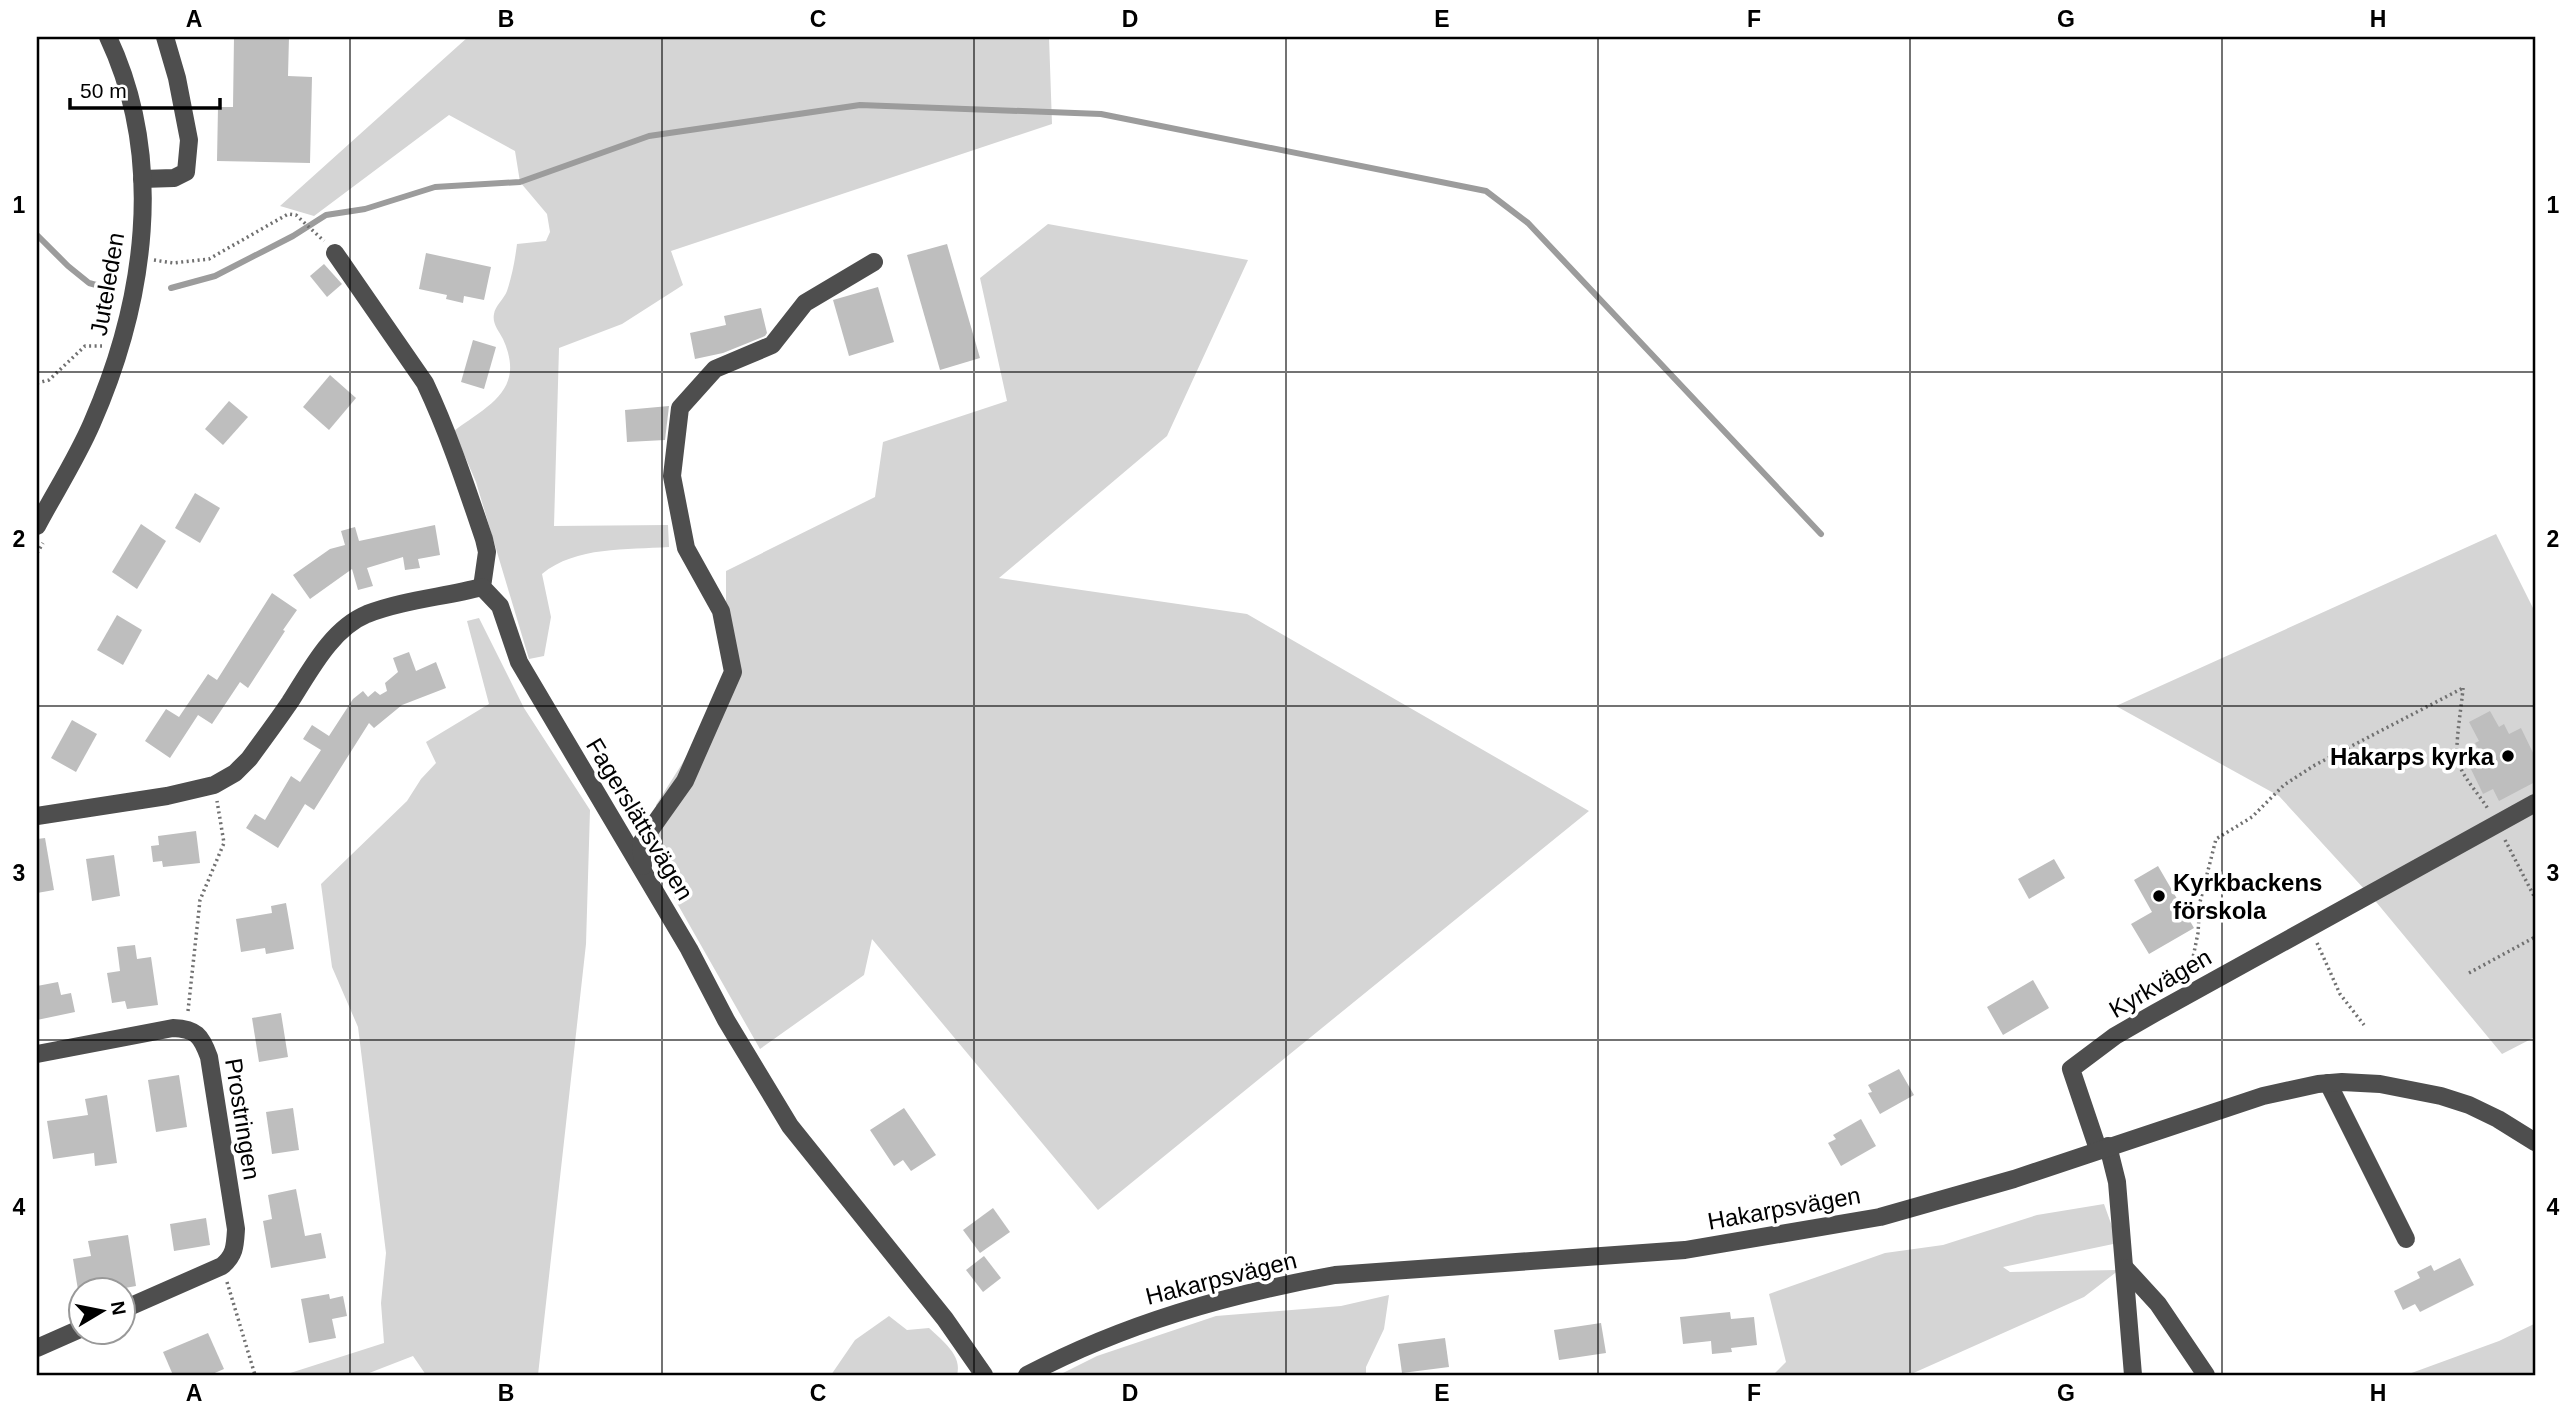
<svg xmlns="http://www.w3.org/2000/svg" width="2572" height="1412" viewBox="0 0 2572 1412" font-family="Arial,sans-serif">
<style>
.green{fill:#d5d5d5}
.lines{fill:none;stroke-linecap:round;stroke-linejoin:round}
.stream{stroke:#9c9c9c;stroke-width:6}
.building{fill:#bebebe}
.path{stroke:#707070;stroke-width:3.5;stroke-dasharray:2 3.5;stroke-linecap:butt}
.minor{stroke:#4e4e4e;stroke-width:18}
.grid{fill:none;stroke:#000;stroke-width:2;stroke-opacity:0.55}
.poi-dot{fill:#000;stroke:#fff;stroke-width:2.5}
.labels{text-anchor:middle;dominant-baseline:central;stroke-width:7;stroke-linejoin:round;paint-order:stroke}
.street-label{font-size:24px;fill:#000;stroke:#fff}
.poi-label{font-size:24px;font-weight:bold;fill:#000;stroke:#fff;text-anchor:end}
.neatline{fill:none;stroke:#000;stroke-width:2.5}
.grid-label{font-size:23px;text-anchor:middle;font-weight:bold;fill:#000}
</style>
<rect width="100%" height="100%" fill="#fff"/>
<g class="green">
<path d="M468 37H1049L1052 124 671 251 683 285 622 324 559 348 554 526 668 525 669 547C627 550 576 546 542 574L551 617 544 656 529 659 476 482 454 431C489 405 526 390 503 339 499 331 492 324 494 314 495 306 504 299 507 291 512 276 515 260 517 244L546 241 550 232 547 214 520 182 515 151 449 115 314 216 280 206Z"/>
<polygon points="1048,224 1248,260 1167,436 999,578 1247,614 1589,811 1098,1210 872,939 864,975 760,1049 657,868 656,805 726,694 726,571 875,497 883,442 1007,401 980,278"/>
<polygon points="2496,534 2535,612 2535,1037 2502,1054 2377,903 2279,796 2116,706"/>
<polygon points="479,618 524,708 590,810 586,944 538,1375 426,1375 413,1356 364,1375 284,1375 384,1343 381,1303 386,1253 358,1027 332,967 321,884 407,801 421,779 436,763 426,742 489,704 467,621"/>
<polygon points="2104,1204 2118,1243 2003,1267 2010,1272 2119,1270 2084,1297 1909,1375 1773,1375 1786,1362 1769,1294 1885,1253 1943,1245 2037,1215"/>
<polygon points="1389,1295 1384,1329 1366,1367 1366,1375 1059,1375 1097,1356 1216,1316 1341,1306"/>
<path d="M889 1316 907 1330 929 1328C942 1340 963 1356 957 1375H831L855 1340Z"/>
<polygon points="2534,1324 2535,1375 2406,1375 2499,1341"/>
</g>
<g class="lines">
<g class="stream">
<polyline points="37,235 68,266 89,283 114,290"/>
<polyline points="171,288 215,276 293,236 326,215 365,209 435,187 520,182 649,136 860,105 1101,114 1486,191 1528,223 1821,534"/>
</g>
</g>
<g class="building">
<polygon points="234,37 289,37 288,76 312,77 310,163 217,161 218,107 233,107"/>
<polygon points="947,244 980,358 940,370 907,255"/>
<polygon points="426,253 491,267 484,300 464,296 463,303 446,299 447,295 419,289"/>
<polygon points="324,264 342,284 327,297 310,276"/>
<polygon points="878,287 894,342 849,356 833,300"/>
<polygon points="761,308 767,333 765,336 723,353 695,359 690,333 726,325 724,316"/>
<polygon points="473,340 496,347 484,389 461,382"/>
<polygon points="330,375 356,398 329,430 303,407"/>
<polygon points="229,401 248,417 223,445 205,429"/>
<polygon points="669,406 665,440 627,442 625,410"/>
<polygon points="195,493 220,508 200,543 175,528"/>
<polygon points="141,524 166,541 137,589 112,572"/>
<polygon points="435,525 440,555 418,559 420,568 405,570 403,557 367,568 373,586 358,590 352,569 310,599 293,575 330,549 345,545 341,531 355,527 359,541"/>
<polygon points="272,593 297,610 283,630 285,631 248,688 240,682 212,724 198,715 170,758 145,741 166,709 179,717 208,674 217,680"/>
<polygon points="117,615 142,630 123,665 97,650"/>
<polygon points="409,652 416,671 436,662 446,688 402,705 374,728 369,723 314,810 305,804 278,848 246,828 255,814 265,820 291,776 300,782 321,750 303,739 312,725 329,736 353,699 363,691 368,697 375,691 380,695 387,691 385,683 398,672 393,658"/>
<polygon points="2490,711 2499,727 2504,724 2509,734 2521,728 2535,757 2535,782 2499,801 2493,789 2483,794 2468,763 2482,755 2475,743 2479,741 2469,722"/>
<polygon points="72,720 97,734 76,772 51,758"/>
<polygon points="196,831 200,863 163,867 162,861 153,862 151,846 159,845 158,836"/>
<polygon points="45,838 54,890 37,893 37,839"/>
<polygon points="114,855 120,896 92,901 86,859"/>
<polygon points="2054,859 2065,878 2029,899 2018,879"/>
<polygon points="2158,866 2194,928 2149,954 2131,924 2152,912 2134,880"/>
<polygon points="286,903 294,949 266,954 265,948 241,952 236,919 272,913 271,906"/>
<polygon points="135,945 137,959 151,957 158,1005 127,1009 125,1001 112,1003 107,973 120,971 117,947"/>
<polygon points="2033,980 2049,1008 2003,1035 1987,1007"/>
<polygon points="58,982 61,995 71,993 75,1012 37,1020 37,986"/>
<polygon points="281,1013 288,1057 259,1062 252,1018"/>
<polygon points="1899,1069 1914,1095 1880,1114 1868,1093 1872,1092 1868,1085"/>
<polygon points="179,1075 187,1127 156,1132 148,1080"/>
<polygon points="107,1095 117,1163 95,1166 94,1153 53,1159 47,1121 88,1115 85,1099"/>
<polygon points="293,1108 299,1150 272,1154 266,1112"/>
<polygon points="904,1108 936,1155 911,1171 903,1160 894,1166 870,1130"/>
<polygon points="1861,1119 1876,1146 1841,1166 1828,1143 1836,1139 1833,1135"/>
<polygon points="296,1189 305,1236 321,1233 326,1258 271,1268 263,1221 272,1219 268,1195"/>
<polygon points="993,1208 1010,1232 980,1253 963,1230"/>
<polygon points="206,1218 210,1245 174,1251 170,1224"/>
<polygon points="128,1235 136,1286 114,1290 78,1290 73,1259 91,1256 88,1241"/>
<polygon points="984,1256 1001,1278 983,1292 966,1270"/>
<polygon points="2460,1258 2474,1285 2420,1312 2415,1304 2403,1310 2394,1291 2420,1278 2417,1272 2431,1265 2434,1271"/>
<polygon points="329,1294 330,1299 343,1296 347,1316 332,1319 336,1338 309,1343 301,1299"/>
<polygon points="1730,1312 1731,1319 1754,1317 1757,1345 1731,1348 1732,1352 1712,1354 1711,1341 1683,1344 1680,1317"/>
<polygon points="1601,1323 1606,1353 1559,1360 1554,1330"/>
<polygon points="208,1333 224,1369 210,1375 173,1375 163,1352"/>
<polygon points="1445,1338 1449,1367 1402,1373 1398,1344"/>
</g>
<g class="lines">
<g class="path">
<polyline points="154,260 173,263 209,259 288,214 296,215 324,241"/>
<polyline points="37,383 49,380 85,346 102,346"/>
<polyline points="37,553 43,543"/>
<path d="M2463 688C2462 704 2454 749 2458 761 2463 778 2479 794 2488 809"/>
<polyline points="2505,840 2535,898"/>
<polyline points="2317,943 2340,994 2364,1025"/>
<polyline points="2190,972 2198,933 2200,902 2216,839 2252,817 2284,785 2315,765 2463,688"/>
<polyline points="2469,973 2535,937"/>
<polyline points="188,1011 200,900 224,843 217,801"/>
<polyline points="227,1282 255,1375"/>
</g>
<g class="minor">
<polyline points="142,179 174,178 186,172 189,140 177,78 165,37"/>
<path d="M335 253 425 383C449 434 466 486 484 539L487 552 482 587 500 606 519 662 689 949 726 1020 790 1126 945 1319 984 1375"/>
<path d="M37 526C55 492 77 458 92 423 145 302 166 160 108 37"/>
<path d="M37 816 167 796 214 785 235 773 249 759C263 740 277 721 290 702 310 671 331 629 367 614 403 600 444 597 482 587"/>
<polyline points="643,866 641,843 685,781 733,672 721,611 686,548 672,476 680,408 715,369 772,345 805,303 874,262"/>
<path d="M37 1054 173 1028C196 1029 201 1035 209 1057L236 1229C235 1246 235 1255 222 1266L122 1310"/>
<polyline points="2328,1083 2406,1239"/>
<polyline points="2108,1146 2117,1182 2133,1375"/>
<polyline points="2098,1149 2071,1069 2115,1036 2155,1013 2535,803"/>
<polyline points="2125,1268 2158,1304 2206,1375"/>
<polyline points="37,1348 80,1329"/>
<path d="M1027 1375C1126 1323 1226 1295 1335 1275L1685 1250 1880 1217 2014 1179 2263 1096 2318 1084 2342 1082 2380 1084 2441 1096 2469 1105 2498 1119 2535 1142"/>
</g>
</g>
<path class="grid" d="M350 37V1375M662 37V1375M974 37V1375M1286 37V1375M1598 37V1375M1910 37V1375M2222 37V1375M37 372H2535M37 706H2535M37 1040H2535"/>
<g class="poi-dot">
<circle cx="2508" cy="756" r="7"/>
<circle cx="2159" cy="896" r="7"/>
</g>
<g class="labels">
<g class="street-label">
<text transform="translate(107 284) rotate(-80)">Juteleden</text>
<text transform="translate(640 819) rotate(59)">Fagerslättsvägen</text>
<text transform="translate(2160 983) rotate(-30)">Kyrkvägen</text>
<text transform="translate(243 1119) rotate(81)">Prostringen</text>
<text transform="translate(1784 1208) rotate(-10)">Hakarpsvägen</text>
<text transform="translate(1221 1278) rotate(-14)">Hakarpsvägen</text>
</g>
<g class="poi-label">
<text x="2494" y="756">Hakarps kyrka</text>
<text x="2173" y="882" text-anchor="start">Kyrkbackens<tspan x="2173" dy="28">förskola</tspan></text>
</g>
</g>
<rect width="2572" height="1412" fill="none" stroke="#ffffff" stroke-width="77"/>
<g transform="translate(102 1311) rotate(80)"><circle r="33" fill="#ffffff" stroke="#999999" stroke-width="2"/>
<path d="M0-5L12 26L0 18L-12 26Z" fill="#000000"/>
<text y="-10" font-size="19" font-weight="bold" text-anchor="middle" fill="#000000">N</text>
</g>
<path d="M70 98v10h150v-10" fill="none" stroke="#000000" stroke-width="3.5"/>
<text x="80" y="98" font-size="21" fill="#000000" stroke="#ffffff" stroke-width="5" paint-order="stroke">50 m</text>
<rect x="38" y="38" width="2496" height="1336" class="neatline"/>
<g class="grid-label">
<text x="194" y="27">A</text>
<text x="506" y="27">B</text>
<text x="818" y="27">C</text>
<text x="1130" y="27">D</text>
<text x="1442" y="27">E</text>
<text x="1754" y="27">F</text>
<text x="2066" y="27">G</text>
<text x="2378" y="27">H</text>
<text x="19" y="213">1</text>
<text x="2553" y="213">1</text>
<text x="19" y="547">2</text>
<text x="2553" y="547">2</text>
<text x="19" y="881">3</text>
<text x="2553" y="881">3</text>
<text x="19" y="1215">4</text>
<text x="2553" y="1215">4</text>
<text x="194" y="1401">A</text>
<text x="506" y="1401">B</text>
<text x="818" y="1401">C</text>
<text x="1130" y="1401">D</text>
<text x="1442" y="1401">E</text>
<text x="1754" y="1401">F</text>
<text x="2066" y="1401">G</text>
<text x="2378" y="1401">H</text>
</g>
</svg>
